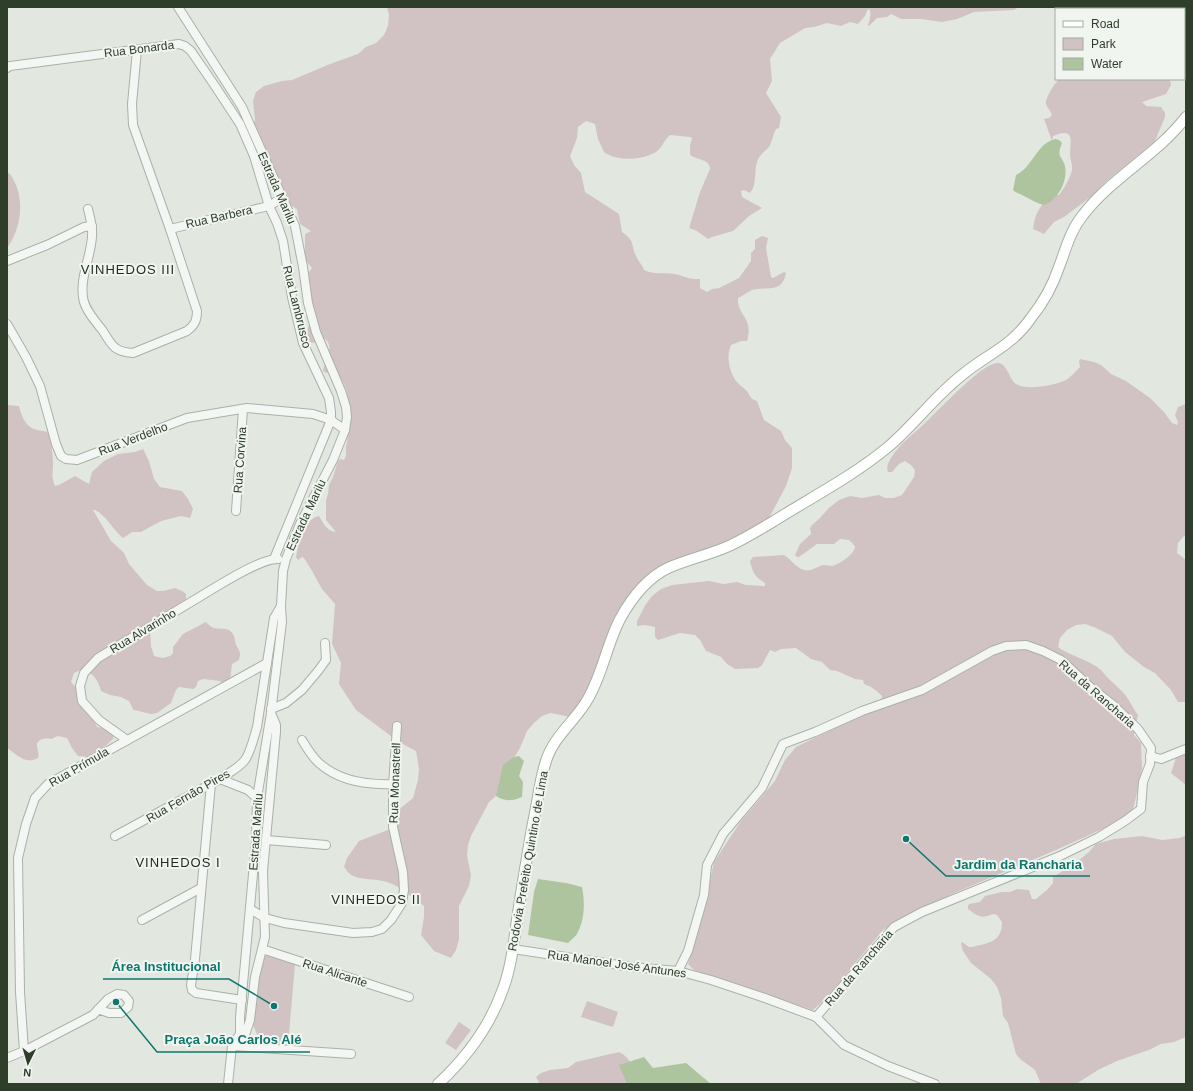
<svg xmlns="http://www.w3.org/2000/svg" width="1193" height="1091" viewBox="0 0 1193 1091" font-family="Helvetica,sans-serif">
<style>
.green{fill:#d1c2c4}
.water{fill:#adc49f}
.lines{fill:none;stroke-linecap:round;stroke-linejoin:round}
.minor-casing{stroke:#a9b2a6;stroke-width:10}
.major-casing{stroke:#a6b2a1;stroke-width:12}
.minor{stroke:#f4f6f3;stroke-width:8}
.major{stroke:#fff;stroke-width:10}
.labels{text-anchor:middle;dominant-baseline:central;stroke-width:4;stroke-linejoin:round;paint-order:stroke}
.street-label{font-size:12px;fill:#2f3e2b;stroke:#f1f5f0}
.neighbourhood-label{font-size:13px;letter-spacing:1px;fill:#212e1d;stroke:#f1f5f0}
.leader{fill:none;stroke:#0f766e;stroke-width:1.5}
.callout-dot{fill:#0f766e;stroke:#f1f5f0;stroke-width:1.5}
.callout-label{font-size:13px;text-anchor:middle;font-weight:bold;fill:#0f766e;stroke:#f1f5f0;stroke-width:4;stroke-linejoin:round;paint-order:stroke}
</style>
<rect width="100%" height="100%" fill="#e2e8e0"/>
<g class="green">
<path d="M387 7H1019L1014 10 974 12 957 19 942 22 921 19H901L891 14 887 17 877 18 869 26 868 25C870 19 871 16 870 10L868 9 865 16 858 24 850 22 841 26 827 23 814 27 805 28 780 43 770 59 772 81 766 93 781 117 779 128 776 129C773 134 772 142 769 147 764 152 759 155 757 162 754 171 757 185 750 193L744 190 741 191 742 197 762 208 749 216 733 231 712 237 708 239 697 231 689 228 700 192 710 169C710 159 697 160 690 155V146L692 138 690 137 670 135C664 140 662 148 656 152 643 160 617 162 604 152L598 139 595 124 586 121 578 127 577 138 570 156 574 165 581 173 585 192 619 214 622 232C636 242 630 243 636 256 638 261 642 264 644 270 654 275 664 272 675 274 684 276 690 280 700 279V288L707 292 712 289 719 288 739 278 751 261V253L755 249V240L762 236 768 238 766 248 771 277 773 278 784 272 786 273C782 294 767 286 752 290 748 292 742 296 738 298 737 316 754 317 747 341H741L731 345C726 356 729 371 736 381 739 385 743 387 746 390 750 395 750 399 757 401L764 420 781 431 785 440 792 448V468L786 486 769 518 730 545 671 565 638 593 590 691 570 717 551 713 542 716 534 723 527 731 520 748 509 766 497 795 489 802 471 836 468 845 467 856 471 875 469 886 459 906V939L456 950 451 958 434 951 421 935 424 917V906C413 898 402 888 390 883 379 878 359 881 350 874 348 873 346 869 344 867L347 858 359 841 388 830 394 821 397 811 413 798 418 780 419 769 416 751 399 742 356 710 339 684 341 663 332 644 335 604 322 589 312 571 304 558 302 557 298 560 296 557C299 543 302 520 319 516 323 523 328 532 336 532L326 520V500L328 494 329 485 333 477 338 461 340 459 344 460C347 455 346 452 346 448 349 430 353 392 340 378 335 372 329 375 323 371 325 360 338 342 320 337L317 342 312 343 308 341 307 338 308 328 313 317 311 302V288L308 276 309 272 312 268 305 260V234L311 231 300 224 297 209 290 205 288 197 278 180 270 177 254 152 250 136 255 120 253 101 256 92 264 86 282 81 292 80 330 64 358 54 366 47 376 43 384 35 388 26 389 15Z"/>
<polygon points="1059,7 1186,7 1186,56 1184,57 1184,9 1060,9"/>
<path d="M1059 79 1081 80 1084 79H1170L1171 85 1166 94 1142 102 1146 106 1161 107 1165 113V117L1155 141 1104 183 1092 196 1064 217 1054 222 1044 234 1033 229C1035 212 1041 204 1053 194L1059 195C1064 188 1070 179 1072 170 1073 165 1070 159 1070 154 1071 139 1074 127 1053 136L1052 141 1044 119 1049 118 1052 115C1051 111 1047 108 1046 104 1045 98 1055 83 1059 79Z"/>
<path d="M7 173H9C26 194 22 228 7 248Z"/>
<path d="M1080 359 1094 362 1101 365 1111 374 1126 381 1150 398 1164 412 1172 423 1177 425 1178 422 1175 415 1178 407 1186 404V537L1184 536 1178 543 1177 553 1186 560V702H1178L1171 690 1155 673 1144 667 1125 652 1112 636 1094 627 1085 624 1076 625 1067 630 1060 638 1058 647C1070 656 1090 660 1101 670 1103 672 1105 675 1107 677 1114 685 1123 690 1128 699 1132 705 1134 710 1138 715L1134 735 1141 743 1142 769 1134 806 1131 813 1107 827 1056 850 952 894 902 918 883 930 826 998 813 1010 694 970 688 964 702 918 714 862 741 821 775 781 785 760 796 747 872 710 874 701 881 700 882 696C877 691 871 686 864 684L863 680 855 679 837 671 830 670 822 662 811 659 796 648 781 649 775 652 770 650 762 665 758 668 735 669 727 664 721 657 706 651 700 640 695 635 680 633 658 640 655 637V627L645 625 637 626V621L646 604 652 596 661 589 672 585 709 581 724 584 737 582 746 585 765 586V583C754 576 753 573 750 561L753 557 784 555C792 560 795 567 804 570 811 572 816 567 823 565 826 565 829 566 832 566 840 564 855 554 855 546L849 540 840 539 834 544H817L799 557H797L795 555 800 544 811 534 810 528 812 525 819 519 829 508 839 500 850 496 862 498 879 495 885 498H894L902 495 914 477 915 470 911 465 905 461 899 464 892 472H888C886 467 888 463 891 458 900 443 915 433 927 421 940 409 981 364 997 363 1007 362 1009 379 1016 384 1027 391 1056 385 1066 380 1071 377 1076 371 1080 367L1079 361Z"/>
<path d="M7 405 19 406C24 425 29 430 49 432 51 443 53 453 53 464 53 474 51 475 55 486L59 485 75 476 89 484 92 472 104 461 118 454 135 452 143 449 149 461 154 479 160 487 182 491 188 499 193 509 190 518 181 516 161 521 141 532H132L123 538C112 529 107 516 95 510H93L111 541 124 553 129 564 147 585 157 591H163L175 588 182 591 186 594V599L183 603 150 630 151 646 154 656 163 658 170 656 173 653V647L183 634 206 622C208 624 211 627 214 628 222 630 229 626 234 636 235 639 235 642 236 645 240 651 241 653 239 660L232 664 230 681 223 686 222 683 220 681 203 679 198 681 196 687 193 689 179 687 176 690 171 703 157 713 151 714 135 710 134 711 129 701 121 697 110 695 101 691C98 680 94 674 83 669L74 673 71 682 78 690 97 727 103 728 110 725 115 728 113 739 95 755 89 757 78 756 72 748 67 738 58 736 51 739C46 737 40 739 37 743 36 748 40 753 38 758 25 765 18 755 7 748Z"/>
<polygon points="1186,746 1186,785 1171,773 1175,761 1177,748 1184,747"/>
<path d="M1186 835V1037L1174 1042 1161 1044 1149 1050 1117 1061 1098 1070 1076 1084H1041L1035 1070 1020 1059 1016 1054 1008 1023 1003 1016 1001 998 997 987 991 979 971 963 963 951 961 944 962 942 969 947H972C989 943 1002 942 1002 922L997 915 993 914C981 919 979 917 968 909V906L969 904 980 902 985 896 1002 892H1010L1017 889 1029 890 1032 899H1036L1048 889 1053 883V877L1073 865 1089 852 1096 844 1114 839 1142 836 1162 840 1180 838Z"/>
<polygon points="264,956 270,956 295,964 288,1046 269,1044 259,1039 253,1025 257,986"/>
<polygon points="587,1001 618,1012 613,1027 581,1017"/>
<polygon points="459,1022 471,1030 456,1050 445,1043"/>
<path d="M619 1052C632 1058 635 1072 639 1084H537L539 1082 536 1077 541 1073 550 1070 568 1068 576 1062Z"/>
</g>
<g class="water">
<path d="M1055 139 1059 140 1062 143C1056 158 1062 155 1065 166 1068 181 1058 200 1044 205 1036 203 1030 199 1022 195 1019 193 1016 193 1013 190L1016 175C1033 167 1036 144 1055 139Z"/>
<path d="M519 756 524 761 519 776 523 782 522 797C512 801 506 802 496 796L503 765 514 757Z"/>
<path d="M538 879 566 883 582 887C585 902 585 920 577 934 575 937 571 940 568 943L528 935 534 892Z"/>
<polygon points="644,1057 653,1068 686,1063 711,1084 627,1084 619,1065"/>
</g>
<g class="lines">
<defs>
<g id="minor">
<polyline points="178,7 242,107 295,226 303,267 308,303 316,332 341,391 346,407 347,417 345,430 333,460 300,524 286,559 283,571 281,606 282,622 271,713 257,798 256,841 240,1017 240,1034 232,1046 228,1084"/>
<polyline points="7,68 10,66 179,44 185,46 191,51 215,86 240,124 254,156 269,206 277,223 283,241 292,297 303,343 329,398 331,412 331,420 274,559"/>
<path d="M88 209C90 218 93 227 92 236 91 257 80 276 83 297 84 309 96 322 103 331 112 346 115 352 133 353L187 331C195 325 197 320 197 311L170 229 133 125 132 104 137 50"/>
<polyline points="170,229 269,206 282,198"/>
<polyline points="7,261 47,245 84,227 92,226"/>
<polyline points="7,324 26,357 40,386 56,444 61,456 66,459 77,460 187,418 247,408 313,414 331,420 345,430"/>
<polyline points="236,511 243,409"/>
<polyline points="271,709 286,703 302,690 318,671 326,660 325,643"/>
<path d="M127 740 99 720 82 701 80 686 84 673 98 658C131 638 163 619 196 599 213 589 260 558 278 559"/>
<path d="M302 740C307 748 312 757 319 763 339 781 368 785 393 784"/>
<polyline points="1150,756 1161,759 1186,749"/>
<polyline points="220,779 248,790 259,800"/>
<polyline points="211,784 195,959 191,985 192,990 196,993 242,1000"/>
<path d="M115 836 220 779C228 773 239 768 245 760 251 751 254 737 257 727L274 618 281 606"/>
<polyline points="266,840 326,845"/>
<polyline points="250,909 265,918 284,923 353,933 372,932 382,929 391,920 402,903 404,890 403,872 393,827 393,786 397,726"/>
<polyline points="142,920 201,888"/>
<polyline points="262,949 409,997"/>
<polyline points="513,949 632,967 678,971 711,980 765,998 816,1017 844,1045 888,1066 935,1084"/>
<polyline points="678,971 688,951 704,895 707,865 723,834 762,788 783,744 815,732 862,711 922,690 992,651 1006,646 1026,645 1043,651 1061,660 1090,687 1113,705 1138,729 1151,748 1150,764 1143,782 1141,809 1125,821 1099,837 1060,856 922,912 894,927 816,1017"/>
<polyline points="238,1039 245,1035 250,1020 255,977 265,937 263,871 276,732 276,725 271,713"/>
<polyline points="232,1046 351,1054"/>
<polyline points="24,1051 20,992 18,858 26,824 35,798 48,784 267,663"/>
<polyline points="7,1058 24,1051 93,1015 108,999 117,994 124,995 129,1001 128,1007 121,1013 109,1013 98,1009"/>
</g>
<path id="major" d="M438 1084C466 1058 490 1026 503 989 512 965 514 939 518 913 523 881 528 849 534 818 538 799 540 779 546 761 554 735 577 720 589 697 603 672 607 644 620 619 631 599 647 578 668 568 688 559 709 555 729 546 744 539 759 530 774 521 812 497 853 476 888 447 914 425 935 396 962 375 987 354 1011 347 1031 318 1043 303 1053 285 1059 267 1066 249 1070 231 1083 215 1112 177 1157 155 1186 117"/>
</defs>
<use href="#minor" class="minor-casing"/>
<use href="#major" class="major-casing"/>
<use href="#minor" class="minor"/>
<use href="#major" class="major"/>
</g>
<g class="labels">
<g class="street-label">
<text transform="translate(139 49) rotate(-7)">Rua Bonarda</text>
<text transform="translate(277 188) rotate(66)">Estrada Marilu</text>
<text transform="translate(219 217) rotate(-13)">Rua Barbera</text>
<text transform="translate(297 307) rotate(76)">Rua Lambrusco</text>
<text transform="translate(133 439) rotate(-21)">Rua Verdelho</text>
<text transform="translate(240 460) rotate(-86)">Rua Corvina</text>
<text transform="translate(306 515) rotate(-65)">Estrada Marilu</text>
<text transform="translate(143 631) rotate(-31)">Rua Alvarinho</text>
<text transform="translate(1097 694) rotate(41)">Rua da Rancharia</text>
<text transform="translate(79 767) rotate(-30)">Rua Prímula</text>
<text transform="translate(395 783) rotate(-88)">Rua Monastrell</text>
<text transform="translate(188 796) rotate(-30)">Rua Fernão Pires</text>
<text transform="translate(256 832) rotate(-86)">Estrada Marilu</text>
<text transform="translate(528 861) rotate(-80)">Rodovia Prefeito Quintino de Lima</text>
<text transform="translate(617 964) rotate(8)">Rua Manoel José Antunes</text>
<text transform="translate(859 968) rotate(-49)">Rua da Rancharia</text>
<text transform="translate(335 973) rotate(18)">Rua Alicante</text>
</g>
<g class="neighbourhood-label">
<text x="128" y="269">VINHEDOS III</text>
<text x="178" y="862">VINHEDOS I</text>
<text x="376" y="899">VINHEDOS II</text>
</g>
</g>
<path class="leader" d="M906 839L946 876H1090M274 1006L229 979H103M116 1002L157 1052H310"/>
<g class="callout-dot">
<circle cx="906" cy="839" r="4"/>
<circle cx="274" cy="1006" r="4"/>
<circle cx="116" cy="1002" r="4"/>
</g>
<g class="callout-label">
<text x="1018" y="869">Jardim da Rancharia</text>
<text x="166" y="971">Área Institucional</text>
<text x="233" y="1044">Praça João Carlos Alé</text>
</g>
<rect width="1193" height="1091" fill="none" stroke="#2f3e2b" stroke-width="16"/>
<rect x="1055" y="8" width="130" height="72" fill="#f1f5f0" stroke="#a3aca1"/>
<rect x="1063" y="21" width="20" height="6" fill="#ffffff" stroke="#a3aca1"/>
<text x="1091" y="28" font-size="12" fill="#2f3e2b">Road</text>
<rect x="1063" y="38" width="20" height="12" fill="#d1c2c4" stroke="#a3aca1"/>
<text x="1091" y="48" font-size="12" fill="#2f3e2b">Park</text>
<rect x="1063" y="58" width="20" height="12" fill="#adc49f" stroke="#a3aca1"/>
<text x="1091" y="68" font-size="12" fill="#2f3e2b">Water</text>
<g transform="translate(28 1063) rotate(185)" stroke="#f1f5f0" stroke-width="3" paint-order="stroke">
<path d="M0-3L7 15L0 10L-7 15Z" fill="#2f3e2b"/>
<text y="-6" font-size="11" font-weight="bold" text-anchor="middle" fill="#2f3e2b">N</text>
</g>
</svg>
